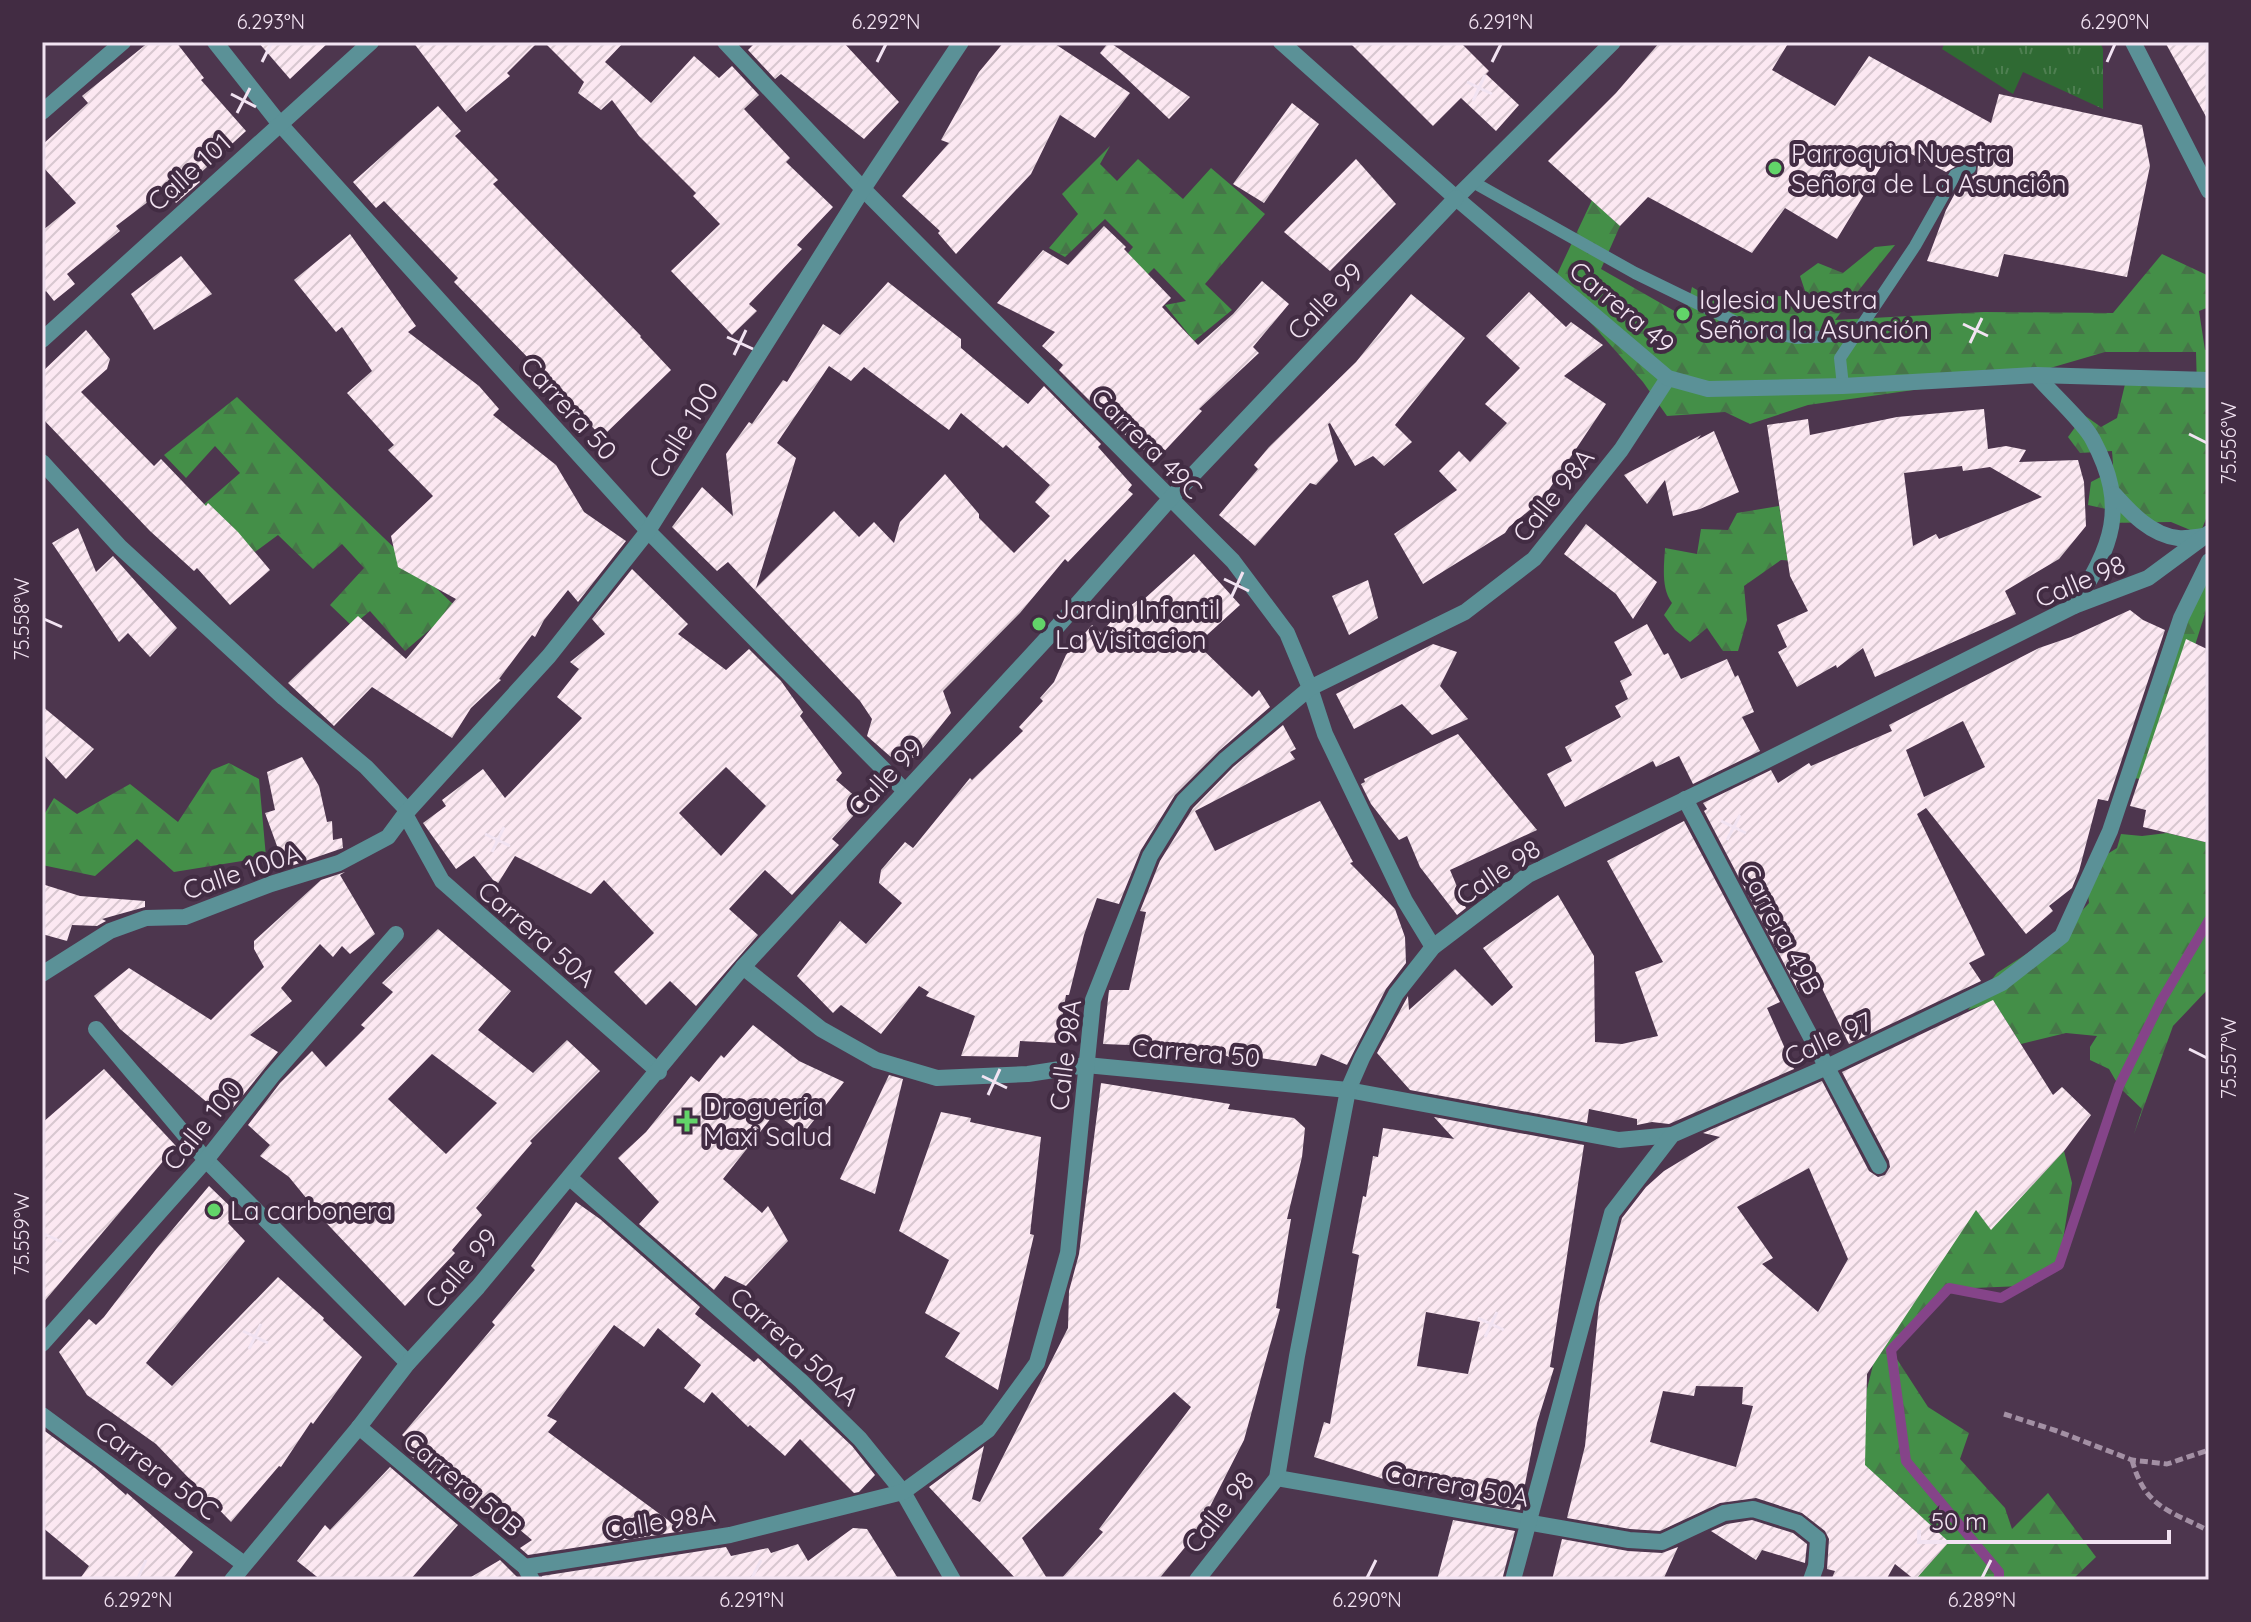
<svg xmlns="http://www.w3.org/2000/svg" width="2251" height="1622" viewBox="0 0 2251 1622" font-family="Quicksand,sans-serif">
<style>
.grass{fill:url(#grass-tufts)}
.forest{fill:url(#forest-firs)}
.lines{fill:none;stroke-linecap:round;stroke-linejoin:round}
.stream{stroke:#854489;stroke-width:10}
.building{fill:url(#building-hatch);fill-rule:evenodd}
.path{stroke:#a390a4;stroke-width:5;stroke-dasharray:8 4;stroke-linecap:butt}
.service{stroke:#5b9197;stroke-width:12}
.pedestrian{stroke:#5b9197;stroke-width:16}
.minor{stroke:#5b9197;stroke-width:16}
.tertiary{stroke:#5b9197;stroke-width:16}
.ticks{fill:none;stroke:#f2e3f2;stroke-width:3}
.poi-dot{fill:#62d469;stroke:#422c43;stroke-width:3}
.labels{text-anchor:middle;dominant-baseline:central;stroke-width:8;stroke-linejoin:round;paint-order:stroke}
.poi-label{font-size:26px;fill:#f2e3f2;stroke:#422c43;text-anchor:start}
.street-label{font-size:26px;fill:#f2e3f2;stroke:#422c43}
.neatline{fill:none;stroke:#f2e3f2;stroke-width:3}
.ticks-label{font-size:20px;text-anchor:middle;fill:#f2e3f2}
</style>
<defs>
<pattern id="grass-tufts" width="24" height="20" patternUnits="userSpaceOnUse" patternTransform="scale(2)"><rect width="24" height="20" fill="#2f6a33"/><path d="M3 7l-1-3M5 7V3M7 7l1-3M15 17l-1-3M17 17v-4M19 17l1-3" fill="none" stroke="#4e7f51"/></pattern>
<pattern id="forest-firs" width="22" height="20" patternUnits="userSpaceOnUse" patternTransform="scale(2)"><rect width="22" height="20" fill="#448f48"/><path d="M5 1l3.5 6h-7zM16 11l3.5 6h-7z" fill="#467548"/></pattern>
<pattern id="building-hatch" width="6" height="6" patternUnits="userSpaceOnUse" patternTransform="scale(2)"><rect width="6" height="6" fill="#fce8f2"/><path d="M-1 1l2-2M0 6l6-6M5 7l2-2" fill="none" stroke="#d8c7d0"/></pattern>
</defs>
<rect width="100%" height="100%" fill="#4d364e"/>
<polygon class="grass" points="1945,42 2100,42 2103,49 2103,109 2023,72 2013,94 1942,49"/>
<g class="forest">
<polygon points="1110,146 1100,164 1117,181 1138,159 1183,199 1211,168 1265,214 1205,284 1232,310 1194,341 1165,305 1186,301 1154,268 1121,301 1103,284 1133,247 1105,219 1065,257 1049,248 1078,214 1062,194"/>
<polygon points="1592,200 1620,226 1601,269 1685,317 1692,287 1731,310 1769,297 1806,294 1800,276 1818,263 1843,273 1875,247 1895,245 1835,320 1984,312 2113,313 2162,254 2209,276 2209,307 2199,311 2205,350 2209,349 2209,511 2200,534 2171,522 2107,523 2106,509 2088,505 2091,482 2110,472 2113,464 2112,451 2080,453 2068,437 2084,415 2101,427 2117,418 2126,380 2197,387 2196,352 2105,352 2033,373 1808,405 1750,424 1725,412 1667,416 1643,382 1554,281"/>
<polygon points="237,397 456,607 405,651 370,611 352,626 330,605 364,568 342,544 313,569 278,535 255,552 226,539 201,507 240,473 215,446 186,478 164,455"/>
<path d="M1779 506 1784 536 1824 530 1825 563 1781 560 1744 586 1747 620 1738 651H1723L1707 628 1690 642 1675 630 1664 615 1672 603C1661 589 1664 566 1665 548L1697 554 1701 529 1728 530 1737 513Z"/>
<polygon points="2207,582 2209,601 2152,781 2122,776 2168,632"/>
<polygon points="229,763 259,779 266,857 174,872 137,839 95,876 42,865 42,818 54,798 77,814 130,784 178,822 212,770"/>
<polygon points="2167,833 2209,843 2209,988 2173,1026 2134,1134 2142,1109 2120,1088 2109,1069 2090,1060 2090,1047 2097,1036 2066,1033 2021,1044 1994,1002 1968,1010 1997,973 2065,929 2089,903 2085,868 2117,848 2121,834 2142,836"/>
<path d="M2064 1151 2072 1183 2059 1265 2022 1286 1949 1289 1891 1350 1928 1407 1969 1433 1960 1459 2005 1508 2012 1529 2048 1493 2096 1557 2072 1580H1915L1941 1551C1933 1520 1885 1483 1859 1463L1867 1389 1873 1365 1951 1177 1991 1229Z"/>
</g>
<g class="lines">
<polyline class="stream" points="1999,1580 1999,1572 1906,1461 1891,1350 1949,1288 2001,1298 2059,1265 2119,1086 2161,1001 2209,920"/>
</g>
<g class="building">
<polygon points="149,42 176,42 204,78 201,80 246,131 196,177 200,182 176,203 165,189 116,226 120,231 67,274 75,284 54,301 46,291 42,294 42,231 76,203 42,166 42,145 88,103 82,96"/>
<polygon points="258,42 329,42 290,79"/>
<polygon points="413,42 538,42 507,73 510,76 466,112"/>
<polygon points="544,42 624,42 605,62 651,103 694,56 719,78 732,66 759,95 744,109 790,158 786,162 833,207 797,245 802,249 749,304 757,311 732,335 671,271 720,224 693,196 696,193 639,136 612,100 601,110 578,93 584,82"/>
<polygon points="756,42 843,42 899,102 864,139 781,74 775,79 748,50"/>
<polygon points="1004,42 1052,42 1130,93 1095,138 1060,115 1031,174 956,254 938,233 940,231 902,196 949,143 941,140 979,72"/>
<polygon points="1109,42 1190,97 1169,119 1100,53"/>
<polygon points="1349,42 1460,42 1489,71 1486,74 1519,105 1496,131 1461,98 1433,126"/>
<polygon points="1660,42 1789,42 1772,70 1835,106 1869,56 1991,123 1999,94 2142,125 2150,166 2127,277 2004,254 1998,277 1927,261 1946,210 1961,182 1977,174 1978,165 1974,160 1967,160 1946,172 1894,145 1837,239 1785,208 1752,253 1648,197 1620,226 1548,161 1616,93"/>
<polygon points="2165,42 2209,42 2209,122"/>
<polygon points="1292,103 1319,124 1264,203 1233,184"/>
<polygon points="438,106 461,131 455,136 498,180 493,184 641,336 640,337 671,370 602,437 574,408 576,407 454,282 458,278 384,201 376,208 353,182"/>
<polygon points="1356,159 1396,204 1330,271 1284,232"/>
<polygon points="1104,226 1126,247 1124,249 1171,298 1162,307 1198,345 1233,314 1262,281 1289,304 1253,347 1259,353 1199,409 1202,411 1156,460 1117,428 1059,370 1063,365 1042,346 1055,332 997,303 1043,250 1068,265"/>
<polygon points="350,234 416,326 408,332 479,386 499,409 493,415 556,465 584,512 626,541 578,602 568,590 544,620 535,637 532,635 499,679 501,680 471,708 452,738 372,687 334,726 288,683 358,616 406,659 456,599 398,567 391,536 433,496 388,450 394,445 347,393 372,371 342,327 336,332 294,280"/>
<polygon points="181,256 212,294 154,330 131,294"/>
<path d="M888 282 961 339V348L1028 404 1044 386 1101 444 1098 447 1132 485 1128 490 1133 494 1068 562 1065 559 1020 613 943 691 951 713 915 758H892L867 736 872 719 860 701 728 562 717 571 672 527 702 487 733 516 726 454 749 422 752 424 783 380 787 382 823 324 840 335ZM829 366 851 381 864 367 949 430 961 413 1003 448 1006 445 1050 485 1035 502 1050 516 1014 553 979 518V514L945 474 900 522 894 543 874 522 859 537 834 511 756 588 796 458 777 443Z"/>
<polygon points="1529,292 1566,327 1571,322 1603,345 1564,376 1606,404 1542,500 1509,527 1505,533 1423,584 1394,534 1457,490 1439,471 1459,451 1470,462 1507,423 1485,404 1520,368 1486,336"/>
<polygon points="1411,294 1465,338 1395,425 1412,442 1384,466 1373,456 1355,466 1330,423 1328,424 1338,461 1316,485 1310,483 1255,546 1219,515 1258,469 1254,465 1269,447 1356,362"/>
<polygon points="86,330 110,359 107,369 81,392 154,466 161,459 206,506 208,503 238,532 270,570 230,605 197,568 194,571 150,531 42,418 42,372"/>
<path d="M1984 409 1988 449 2006 446 2026 450 2019 462 2078 460 2084 482 2086 526 2059 559 2005 591 2016 614 1875 677 1863 648 1837 668 1836 665 1797 687 1778 652 1787 647 1777 625 1808 611 1790 576 1767 425 1808 419 1810 435 1897 417ZM1962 466 1963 471 1990 467 2042 497 1939 539 1936 534 1913 546 1904 473Z"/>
<polygon points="1714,431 1739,492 1700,509 1673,516 1665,480 1647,504 1624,475 1701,435 1697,440"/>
<polygon points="1586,524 1657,582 1633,619 1616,594 1564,554"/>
<polygon points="78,528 96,572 113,556 177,628 150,657 128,633 119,642 52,543"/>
<polygon points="1194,554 1240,605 1197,644 1252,697 1259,690 1270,707 1219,751 1175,795 1141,850 1119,904 1097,898 1084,935 1069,995 1066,995 1058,1043 1020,1041 1018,1057 961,1056 975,1016 926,996 929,992 919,986 881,1034 841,1005 833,1013 797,976 840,921 866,944 902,903 879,883 881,870 905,842 913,848 970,778 972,780 1023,731 1019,727 1043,701 1040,698 1054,682 1066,655 1092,625 1101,633 1114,618 1138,600 1142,601"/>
<path d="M632 569 688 624 678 634 726 670 749 649 781 681 803 712 800 716 842 773 836 780 864 804 832 839 839 845 792 895 765 870 729 909 758 935 696 1006 670 981 646 1005 614 972 654 933 604 880 591 894 515 856 497 885 474 856 456 869 423 823 446 806 442 800 483 769 505 798 582 718 557 697 579 669 570 662 605 634 592 619ZM726 767 766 806 721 856 679 813Z"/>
<polygon points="1368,580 1378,618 1349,635 1332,596"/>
<path d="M2130 610 2143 620 2165 630 2108 801 2098 799 2079 871 2072 888 2049 906 2053 911 2026 934 1926 808 1917 814 1985 955 1969 963 1981 981 1849 1044 1819 982 1799 992 1704 811 1707 809 1703 803 1771 770 1778 783 1809 763 1811 766 1892 731 1889 725 2039 648 2071 637ZM1963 721 1985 767 1924 797 1906 750Z"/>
<polygon points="1647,624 1664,655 1668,653 1681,679 1727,659 1735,677 1738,675 1754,712 1742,717 1760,751 1693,784 1679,756 1656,767 1653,761 1565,807 1547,774 1572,761 1565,747 1621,717 1615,706 1628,699 1620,681 1632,675 1614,642"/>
<polygon points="2186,639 2209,650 2209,843 2143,827 2146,810 2130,806"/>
<polygon points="1433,644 1457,652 1440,686 1468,719 1432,735 1402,704 1354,729 1336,694"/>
<polygon points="42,706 94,749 66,779 42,753"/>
<polygon points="1283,725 1296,749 1290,752 1295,759 1195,811 1215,851 1320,801 1353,862 1350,863 1395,909 1405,937 1406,963 1386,989 1347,1065 1321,1054 1316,1066 1253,1057 1249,1065 1207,1048 1103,1044 1109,990 1129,990 1146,912 1140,911 1160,861 1193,808 1233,767"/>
<polygon points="1458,734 1537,830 1450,870 1466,908 1457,915 1420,867 1407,836 1399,840 1371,804 1361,784 1365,782 1364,779"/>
<polygon points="302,757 319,786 327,822 332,821 333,840 342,838 343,848 285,868 265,813 275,810 267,772"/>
<polygon points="1684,821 1780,1002 1767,1008 1794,1069 1669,1124 1652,1122 1637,1125 1637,1119 1589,1109 1587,1123 1410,1090 1377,1053 1408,996 1409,1010 1455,969 1492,1006 1513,987 1483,948 1558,895 1594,956 1595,1042 1622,1044 1658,1036 1635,972 1663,962 1607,861"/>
<polygon points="345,872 340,875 375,934 350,954 342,946 333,957 320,944 281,988 292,1001 250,1035 278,1052 231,1110 215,1095 209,1104 120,1029 94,996 129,968 211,1020 264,967 254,949 254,941 321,880"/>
<polygon points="42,884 80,896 145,901 145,907 102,919 106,921 97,926 72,925 67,941 42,934"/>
<path d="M438 929 511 991 478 1030 533 1073 567 1040 600 1071 530 1141 532 1143 476 1208 482 1215 452 1250 455 1253 405 1306 315 1211 316 1210 289 1177 260 1156 270 1145 248 1125 280 1083 312 1051 326 1067 365 1028 361 1025 393 992 382 983ZM432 1054 497 1103 446 1154 388 1099Z"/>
<path d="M1993 1000 2053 1095 2062 1087 2091 1115 2064 1151 1991 1230 1976 1210 1867 1374 1865 1465 1949 1542 1915 1580 1895 1564 1886 1580H1831L1835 1571 1827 1569 1829 1539 1825 1531 1802 1513 1756 1498 1720 1503 1660 1531 1630 1529 1567 1518 1585 1446 1599 1304 1622 1218 1646 1187 1664 1171 1720 1137 1703 1133 1822 1081 1869 1171 1878 1177 1885 1175 1890 1167 1889 1161 1842 1072ZM1809 1168 1848 1259 1818 1312 1762 1264 1773 1258 1737 1207ZM1696 1386 1743 1387 1742 1404 1753 1406 1736 1467 1650 1442 1663 1391 1694 1396Z"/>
<polygon points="753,1025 799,1061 844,1082 803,1134 775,1113 723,1179 762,1213 768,1206 788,1241 746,1286 725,1276 714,1290 639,1224 659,1202 618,1158 646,1132 691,1076 699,1082 721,1055 724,1058"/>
<polygon points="104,1069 176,1146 42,1304 42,1123"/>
<polygon points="889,1075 903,1079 875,1194 840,1179"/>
<polygon points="1101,1083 1230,1104 1228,1109 1294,1118 1305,1128 1302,1157 1287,1219 1291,1219 1276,1308 1280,1309 1244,1440 1196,1534 1158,1580 1060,1580 1103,1532 1099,1529 1191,1407 1174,1392 1022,1538 1048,1580 1017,1580 929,1487 984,1446 972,1499 980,1502 1068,1328 1069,1291 1079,1254"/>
<polygon points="941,1112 971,1118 970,1122 1041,1137 1030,1234 1034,1235 998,1390 945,1357 960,1333 925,1313 949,1260 899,1231"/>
<path d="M1434 1117 1584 1145 1550 1367 1554 1368 1537 1423 1520 1510 1459 1499 1462 1489 1394 1477 1393 1482 1314 1457 1324 1422 1330 1424 1359 1255 1352 1253 1363 1196 1366 1197 1373 1156 1378 1157 1383 1128 1454 1139ZM1426 1312 1480 1322 1468 1374 1417 1366Z"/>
<polygon points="209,1186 237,1213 228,1223 245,1241 146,1363 172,1386 278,1277 324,1318 323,1320 362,1357 313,1424 311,1422 281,1467 279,1466 231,1522 156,1444 87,1395 59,1352 89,1319 96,1325 104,1317 157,1248"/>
<polygon points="576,1202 600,1219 700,1307 695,1314 754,1362 758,1358 852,1446 875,1475 859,1492 854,1493 800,1439 785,1456 750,1425 748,1427 712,1392 704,1403 684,1388 701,1365 658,1328 644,1347 614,1325 547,1416 557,1421 548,1432 683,1531 528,1555 520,1548 532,1540 482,1498 473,1509 405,1451 412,1443 402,1435 495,1325 492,1322 535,1270 531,1266"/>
<polygon points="42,1429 95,1468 126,1495 127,1493 193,1552 172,1580 79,1580 89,1566 42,1527"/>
<polygon points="390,1467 458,1525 410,1580 321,1580 297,1561 325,1525 330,1530"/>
<polygon points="1453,1520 1515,1531 1502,1580 1437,1580"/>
<polygon points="1752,1520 1793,1533 1807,1544 1805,1563 1762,1550 1756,1560 1711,1531 1727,1524"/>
<polygon points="853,1528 867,1529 899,1580 543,1580 542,1576 726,1547 731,1556 768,1548 771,1553 798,1544 808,1561"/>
<polygon points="1562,1539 1628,1551 1662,1553 1678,1547 1663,1580 1552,1580"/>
<polygon points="500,1560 520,1580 466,1580"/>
</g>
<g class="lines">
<g class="path">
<polyline points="2004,1414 2057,1431 2132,1460 2167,1464 2209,1450"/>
<path d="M2132 1460C2145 1508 2169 1510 2209 1531"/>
</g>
<g class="service">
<polyline points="1473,182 1635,273 1748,328 1796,338 1854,335"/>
<polyline points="1843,386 1840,358 1915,246 1955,175 1970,168"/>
</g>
<polyline class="pedestrian" points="42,974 110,931 146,918 185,917 271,884 339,863 388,837 405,814"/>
<g class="minor">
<polyline points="215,42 279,123 648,531 905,791"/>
<polyline points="725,42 863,189 1233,561 1287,633 1310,688 1325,734 1405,901 1433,947"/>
<polyline points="2133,42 2209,191"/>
<polyline points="42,112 123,42"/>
<polyline points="1456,198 1613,42"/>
<polyline points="42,340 371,42"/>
<path d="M2036 375C2051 393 2083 421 2093 440 2129 508 2112 546 2074 606"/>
<polyline points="42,462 120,547 284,698 366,767 408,811"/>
<path d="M2114 494C2131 513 2151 535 2178 538 2186 539 2196 537 2204 536"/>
<polyline points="1685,799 1879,1166"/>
<polyline points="743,967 821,1029 876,1060 937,1078 1028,1074 1086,1065 1348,1090 1619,1140 1672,1135"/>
<polyline points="96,1029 206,1160 408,1363"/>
<polyline points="659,1072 442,881 405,814 549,656 648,531 863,189 961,42"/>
<polyline points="570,1178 801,1381 860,1439 903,1492 953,1580"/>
<polyline points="42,1344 206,1160 272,1076 396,934"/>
<polyline points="42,1415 244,1564"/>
<polyline points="359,1427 525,1567 532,1580"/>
<polyline points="1277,1478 1629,1540 1662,1542 1724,1513 1753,1509 1798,1523 1818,1539 1816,1566 1811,1580"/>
<polyline points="525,1567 730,1535 903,1492 988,1430 1037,1363 1068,1253 1093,1000 1150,856 1184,801 1226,759 1310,688 1465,612 1534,559 1621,450 1668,378"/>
<polyline points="1197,1580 1277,1478 1297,1356 1348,1090 1362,1058 1396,994 1433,947 1528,875 1757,765 2074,606 2148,578 2209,533"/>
<polyline points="1513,1580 1612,1213 1672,1135 1827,1067 2002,983 2062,936 2110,831 2181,618 2209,561"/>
</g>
<g class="tertiary">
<polyline points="1281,42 1456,198 1668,378 1708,389 1843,386 2036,375 2209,380"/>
<polyline points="232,1580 359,1427 408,1363 478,1287 743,967 1049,636 1169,500 1456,198"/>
</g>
</g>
<path class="ticks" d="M262 62 271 44M877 62 886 44M1492 62 1501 44M2107 62 2115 44M1467 82 1492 94M231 94 256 107M1473 101 1485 75M237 113 250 88M1963 324 1988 336M727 337 753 349M1970 343 1982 318M734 355 746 330M2189 434 2207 443M1224 579 1249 591M1231 598 1243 572M44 619 62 627M1721 821 1746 833M485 834 510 846M1727 840 1740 815M492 852 504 827M2189 1049 2207 1058M982 1076 1007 1088M988 1095 1000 1069M44 1234 62 1242M1478 1318 1504 1330M243 1331 268 1343M1485 1337 1497 1312M249 1349 261 1324M138 1578 146 1560M752 1578 761 1560M1367 1578 1376 1560M1982 1578 1991 1560"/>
<g class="poi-dot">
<circle cx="1775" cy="168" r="8"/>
<circle cx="1683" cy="314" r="8"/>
<circle cx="1039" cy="624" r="8"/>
<path d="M683 1109h8v8h8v8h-8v8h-8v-8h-8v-8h8z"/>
<circle cx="214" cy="1210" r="8"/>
</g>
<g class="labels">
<g class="poi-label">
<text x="1791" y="153">Parroquia Nuestra<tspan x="1791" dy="30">Señora de La Asunción</tspan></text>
<text x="1699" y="299">Iglesia Nuestra<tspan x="1699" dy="30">Señora la Asunción</tspan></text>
<text x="1055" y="609">Jardin Infantil<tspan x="1055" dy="30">La Visitacion</tspan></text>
<text x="703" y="1106">Droguería<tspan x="703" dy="30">Maxi Salud</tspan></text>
<text x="230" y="1210">La carbonera</text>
</g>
<g class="street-label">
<text transform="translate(189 172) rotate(-42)">Calle 101</text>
<text transform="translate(1325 301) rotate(-46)">Calle 99</text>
<text transform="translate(1622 307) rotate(40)">Carrera 49</text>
<text transform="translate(569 408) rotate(48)">Carrera 50</text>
<text transform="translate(683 430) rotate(-58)">Calle 100</text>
<text transform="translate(1147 443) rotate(45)">Carrera 49C</text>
<text transform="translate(1553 495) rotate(-51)">Calle 98A</text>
<text transform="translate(2080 581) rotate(-23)">Calle 98</text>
<text transform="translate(885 777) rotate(-47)">Calle 99</text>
<text transform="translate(242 871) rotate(-19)">Calle 100A</text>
<text transform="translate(1498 872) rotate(-34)">Calle 98</text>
<text transform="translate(1781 929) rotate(62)">Carrera 49B</text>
<text transform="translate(537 934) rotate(41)">Carrera 50A</text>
<text transform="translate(1828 1039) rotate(-25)">Calle 97</text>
<text transform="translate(1196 1052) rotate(5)">Carrera 50</text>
<text transform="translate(1065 1055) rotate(-83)">Calle 98A</text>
<text transform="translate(202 1125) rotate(-51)">Calle 100</text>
<text transform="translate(461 1268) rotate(-49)">Calle 99</text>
<text transform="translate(795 1346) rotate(42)">Carrera 50AA</text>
<text transform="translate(157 1470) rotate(37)">Carrera 50C</text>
<text transform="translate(463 1484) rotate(40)">Carrera 50B</text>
<text transform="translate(1457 1485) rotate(10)">Carrera 50A</text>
<text transform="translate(1219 1512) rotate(-52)">Calle 98</text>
<text transform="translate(660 1521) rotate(-9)">Calle 98A</text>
</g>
</g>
<rect width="2251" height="1622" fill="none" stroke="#422c43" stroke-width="88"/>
<path d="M1919 1530v12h250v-12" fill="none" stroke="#f2e3f2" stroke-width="4"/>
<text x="1931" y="1530" font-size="24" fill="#f2e3f2" stroke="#422c43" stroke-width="6" paint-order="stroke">50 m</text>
<rect x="44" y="44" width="2163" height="1534" class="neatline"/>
<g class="ticks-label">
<text x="271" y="29">6.293°N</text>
<text x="886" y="29">6.292°N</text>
<text x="1501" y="29">6.291°N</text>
<text x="2115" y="29">6.290°N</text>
<text transform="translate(2229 443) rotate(-90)" y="7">75.556°W</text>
<text transform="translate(22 619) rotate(-90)" y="7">75.558°W</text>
<text transform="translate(2229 1058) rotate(-90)" y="7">75.557°W</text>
<text transform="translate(22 1234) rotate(-90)" y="7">75.559°W</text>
<text x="138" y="1607">6.292°N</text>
<text x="752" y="1607">6.291°N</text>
<text x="1367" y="1607">6.290°N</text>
<text x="1982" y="1607">6.289°N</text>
</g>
</svg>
